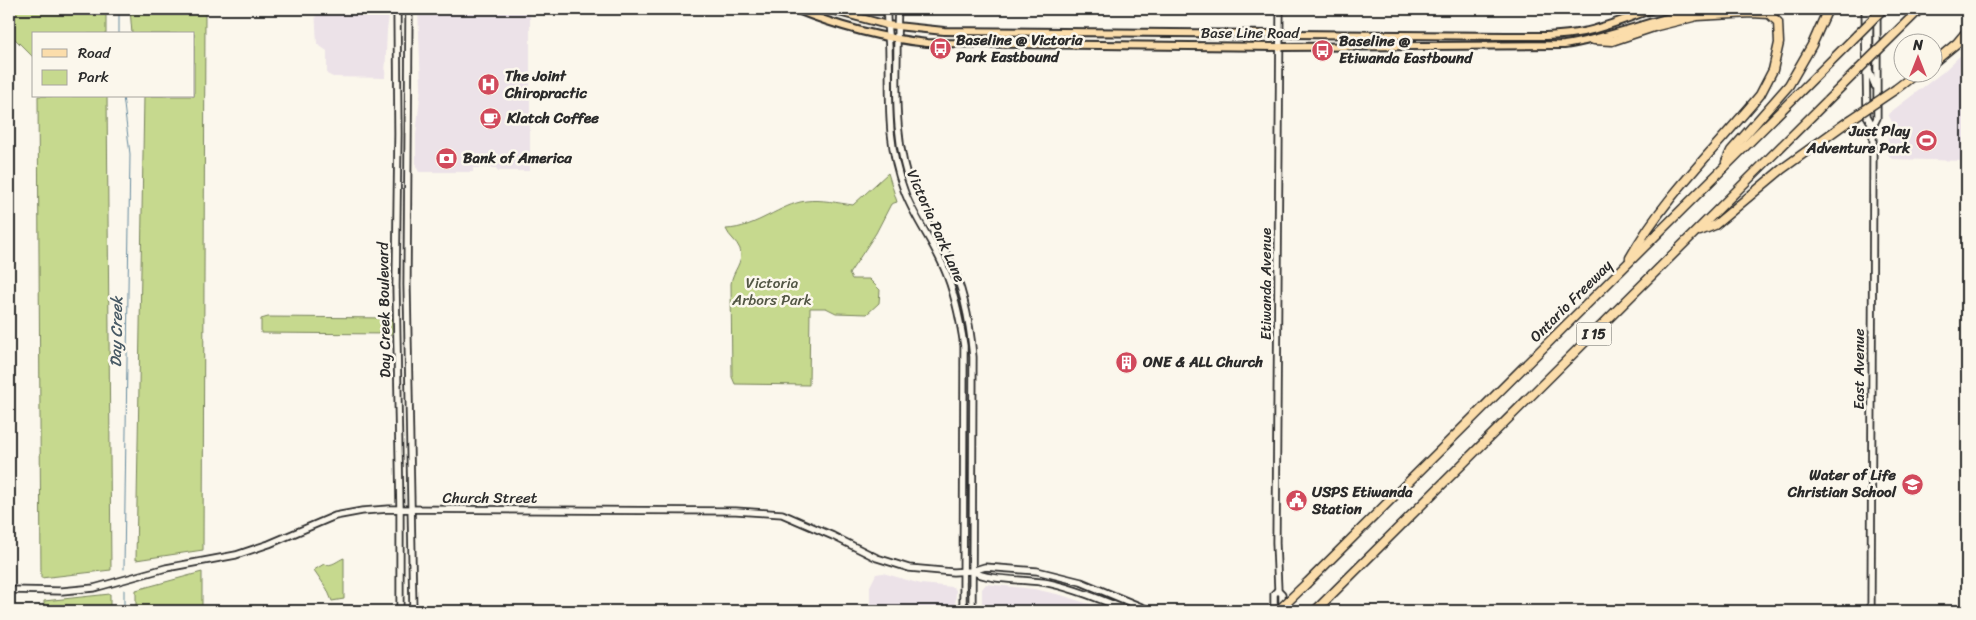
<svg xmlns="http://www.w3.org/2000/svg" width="1976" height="620" viewBox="0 0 1976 620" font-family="Sriracha,sans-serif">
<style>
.built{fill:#ece2e8}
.green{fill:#c6d98e;stroke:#78825c}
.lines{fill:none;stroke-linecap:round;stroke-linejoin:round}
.stream{stroke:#64899e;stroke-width:1}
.secondary-casing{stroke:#2b2b2b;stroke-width:9}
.primary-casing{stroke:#2b2b2b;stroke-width:10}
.highway-casing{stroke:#2b2b2b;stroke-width:11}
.secondary{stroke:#fbf7ec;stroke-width:5.5}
.primary{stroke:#fbddab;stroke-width:6}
.highway{stroke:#fbddab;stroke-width:8}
.highway-bridge-casing{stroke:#2b2b2b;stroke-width:11;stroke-linecap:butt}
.highway-bridge{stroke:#fbddab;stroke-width:8}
.labels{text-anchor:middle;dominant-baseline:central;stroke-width:5;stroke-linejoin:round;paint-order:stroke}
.shield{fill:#fbf7ec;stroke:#696865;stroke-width:1}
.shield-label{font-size:14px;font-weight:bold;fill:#2b2b2b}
.street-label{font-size:15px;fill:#2b2b2b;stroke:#fbf7ec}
.poi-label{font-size:15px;font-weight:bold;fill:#2b2b2b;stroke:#fbf7ec;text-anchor:start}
.park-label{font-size:15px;fill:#525644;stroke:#fbf7ec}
.water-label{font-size:16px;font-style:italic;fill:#485a65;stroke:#fbf7ec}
</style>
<rect width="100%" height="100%" fill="#fbf7ec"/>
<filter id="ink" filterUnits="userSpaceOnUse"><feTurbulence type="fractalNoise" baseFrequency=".02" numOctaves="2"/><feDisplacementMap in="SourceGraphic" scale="10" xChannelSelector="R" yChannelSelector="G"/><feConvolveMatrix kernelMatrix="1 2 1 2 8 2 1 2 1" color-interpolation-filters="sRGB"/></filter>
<g filter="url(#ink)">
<g class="built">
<polygon points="315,9 387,9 389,16 387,30 385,78 333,77 327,74 327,51 317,44"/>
<polygon points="418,9 530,9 530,171 498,171 496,168 473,168 473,172 419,172 416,166 416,135 421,87"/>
<polygon points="1967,49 1967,161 1892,159 1887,153 1888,130 1893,124 1888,114 1943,72"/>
<polygon points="883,573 921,584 953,587 956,590 955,611 870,611 870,586 876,574"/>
<polygon points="986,584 1034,589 1061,595 1095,606 1105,611 982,611 982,589"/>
</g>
<g class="green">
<polygon points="9,9 106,9 106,34 34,34 34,58 9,33"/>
<polygon points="130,9 205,9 203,550 136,560 144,96 194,96 194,34 132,34"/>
<polygon points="38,96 107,96 111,570 41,578"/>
<path d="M888 173 897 202 891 204 876 233 849 274 852 279H869L880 290 879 303 867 314 836 313 826 308H810L809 385 735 384 732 377 731 284C732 271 744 263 740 249 737 241 729 237 726 229 757 228 780 204 806 201 821 199 838 203 853 205Z"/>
<polygon points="268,317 392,318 392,334 261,333 261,319"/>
<path d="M344 558V599L332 601 327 589 314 570 324 564C332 567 338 560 344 558Z"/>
<polygon points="202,572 202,611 136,611 136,590"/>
<polygon points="110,594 110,611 44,611 44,601"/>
</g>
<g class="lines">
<g class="stream">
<polyline points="119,9 119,34"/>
<polyline points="123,96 130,154 124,569"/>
<polyline points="124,611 124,590"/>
</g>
<defs>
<g id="secondary">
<polyline points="397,9 398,134 396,286 400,510 400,611"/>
<polyline points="409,9 407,285 413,611"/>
<path d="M887 9C886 23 889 37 889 51 890 100 886 142 904 190 914 218 933 241 944 268 955 293 960 319 964 346L963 611"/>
<path d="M898 9C897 25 897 42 897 58 896 104 896 150 913 194 922 216 937 236 948 257 964 288 970 322 973 357L972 611"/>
<polyline points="1280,9 1276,543 1278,590 1282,594 1282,609"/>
<polyline points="1865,9 1867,116 1873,126"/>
<polyline points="1870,9 1869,71 1875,86"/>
<path d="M972 571C988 581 1027 579 1048 583 1076 589 1102 600 1129 611"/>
<polyline points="9,590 62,591 94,588 166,568 236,555 269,544 335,516 362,511 389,509 736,511 782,514 833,536 877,558 909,568 953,572 972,571 985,567 1037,571 1081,582 1151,611"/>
<polyline points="1274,611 1274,594 1278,590"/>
<polyline points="1871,611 1873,156 1873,126 1877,118 1877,9"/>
</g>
<g id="primary">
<path d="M795 9C839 27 881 38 927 43L1280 47 1564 45C1613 38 1657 17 1705 9"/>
<path d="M828 9 887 25 944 31 1506 36C1532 36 1557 37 1583 32 1607 27 1630 17 1653 9"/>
</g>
<g id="highway">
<path d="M1594 40 1612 41 1657 26 1697 16 1752 13 1769 14 1778 22 1779 43 1773 70 1760 95C1716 148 1663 198 1630 258"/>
<polyline points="1934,62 1957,43 1967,31"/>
<polyline points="1896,89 1918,72"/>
<polyline points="1726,162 1731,151 1789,85 1812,45 1828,9"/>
<polyline points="1700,231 1715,225 1782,169 1850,120"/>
<polyline points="1307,583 1857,35"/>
<polyline points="1315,611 1859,69"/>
</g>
</defs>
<use href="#secondary" class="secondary-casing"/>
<use href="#primary" class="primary-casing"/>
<use href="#highway" class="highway-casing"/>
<use href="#secondary" class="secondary"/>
<use href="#primary" class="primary"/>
<use href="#highway" class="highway"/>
<defs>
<g id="highway-bridge">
<polyline points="1857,35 1883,9"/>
<polyline points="1859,69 1920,9"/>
<polyline points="1850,120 1896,89"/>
<polyline points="1278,611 1307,583"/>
</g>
</defs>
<use href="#highway-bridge" class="highway-bridge-casing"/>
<use href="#highway-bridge" class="highway-bridge"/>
</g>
</g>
<defs>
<symbol id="bus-disc" viewBox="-11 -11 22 22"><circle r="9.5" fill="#d1495b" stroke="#fbf7ec"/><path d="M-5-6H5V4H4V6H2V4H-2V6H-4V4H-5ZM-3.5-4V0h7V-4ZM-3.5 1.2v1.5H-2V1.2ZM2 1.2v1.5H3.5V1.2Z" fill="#fff"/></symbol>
<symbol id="hospital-disc" viewBox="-11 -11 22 22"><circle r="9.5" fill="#d1495b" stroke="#fbf7ec"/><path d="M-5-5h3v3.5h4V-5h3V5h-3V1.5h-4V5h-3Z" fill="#fff"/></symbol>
<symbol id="cafe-disc" viewBox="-11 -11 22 22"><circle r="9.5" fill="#d1495b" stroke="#fbf7ec"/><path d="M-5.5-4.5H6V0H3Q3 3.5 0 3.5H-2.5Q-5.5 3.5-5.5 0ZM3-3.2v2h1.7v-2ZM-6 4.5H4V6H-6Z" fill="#fff"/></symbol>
<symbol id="stadium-disc" viewBox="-11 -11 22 22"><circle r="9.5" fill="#d1495b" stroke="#fbf7ec"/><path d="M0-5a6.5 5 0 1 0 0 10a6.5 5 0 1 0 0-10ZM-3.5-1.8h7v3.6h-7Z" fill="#fff"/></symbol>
<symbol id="bank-disc" viewBox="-11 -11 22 22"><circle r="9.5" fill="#d1495b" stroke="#fbf7ec"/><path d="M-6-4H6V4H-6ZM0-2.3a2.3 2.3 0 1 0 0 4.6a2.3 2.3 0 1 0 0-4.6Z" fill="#fff"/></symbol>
<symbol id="building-disc" viewBox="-11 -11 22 22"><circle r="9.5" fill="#d1495b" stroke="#fbf7ec"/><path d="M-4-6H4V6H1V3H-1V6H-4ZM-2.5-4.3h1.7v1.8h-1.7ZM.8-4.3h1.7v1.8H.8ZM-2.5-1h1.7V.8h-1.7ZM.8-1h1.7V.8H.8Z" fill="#fff"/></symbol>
<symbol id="school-disc" viewBox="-11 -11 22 22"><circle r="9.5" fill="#d1495b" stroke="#fbf7ec"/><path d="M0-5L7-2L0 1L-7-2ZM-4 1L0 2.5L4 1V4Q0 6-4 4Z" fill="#fff"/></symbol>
<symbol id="civic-disc" viewBox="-11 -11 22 22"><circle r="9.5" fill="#d1495b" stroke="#fbf7ec"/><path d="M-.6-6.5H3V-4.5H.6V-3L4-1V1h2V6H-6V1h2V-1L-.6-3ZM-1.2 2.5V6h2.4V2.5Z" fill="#fff"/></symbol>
</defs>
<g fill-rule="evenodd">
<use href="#bus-disc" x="928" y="36" width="25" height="25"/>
<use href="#bus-disc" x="1310" y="38" width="25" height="25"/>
<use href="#hospital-disc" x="476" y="72" width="25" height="25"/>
<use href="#cafe-disc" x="478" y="106" width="25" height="25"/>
<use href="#stadium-disc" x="1914" y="128" width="25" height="25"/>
<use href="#bank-disc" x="434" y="146" width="25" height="25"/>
<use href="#building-disc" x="1114" y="350" width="25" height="25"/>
<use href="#school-disc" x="1900" y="472" width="25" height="25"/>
<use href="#civic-disc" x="1284" y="488" width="25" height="25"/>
</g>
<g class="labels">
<rect class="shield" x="1576.5" y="322.5" width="35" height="23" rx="4"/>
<g class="shield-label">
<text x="1594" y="334">I 15</text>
</g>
<g class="street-label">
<text x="1250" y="33">Base Line Road</text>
<text transform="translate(936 226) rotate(66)">Victoria Park Lane</text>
<text transform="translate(1266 284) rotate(-90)">Etiwanda Avenue</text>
<text transform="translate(1571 301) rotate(-45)">Ontario Freeway</text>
<text transform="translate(384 310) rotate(-91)">Day Creek Boulevard</text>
<text transform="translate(1859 369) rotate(-90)">East Avenue</text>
<text x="490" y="498">Church Street</text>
</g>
<g class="poi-label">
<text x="956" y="40">Baseline @ Victoria<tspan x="956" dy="17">Park Eastbound</tspan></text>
<text x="1339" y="41">Baseline @<tspan x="1339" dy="17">Etiwanda Eastbound</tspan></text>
<text x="505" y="76">The Joint<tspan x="505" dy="17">Chiropractic</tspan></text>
<text x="507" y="118">Klatch Coffee</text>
<text x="1910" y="131" text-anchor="end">Just Play<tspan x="1910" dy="17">Adventure Park</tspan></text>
<text x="463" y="158">Bank of America</text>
<text x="1143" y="362">ONE &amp; ALL Church</text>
<text x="1896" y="475" text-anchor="end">Water of Life<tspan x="1896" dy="17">Christian School</tspan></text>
<text x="1312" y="492">USPS Etiwanda<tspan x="1312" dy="17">Station</tspan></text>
</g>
<g class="park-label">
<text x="772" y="283">Victoria<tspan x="772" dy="17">Arbors Park</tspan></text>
</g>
<g class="water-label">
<text transform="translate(116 332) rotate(-89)">Day Creek</text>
</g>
</g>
<rect width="1976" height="620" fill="none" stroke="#fbf7ec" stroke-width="30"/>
<rect x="15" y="15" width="1946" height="590" fill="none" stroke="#2b2b2b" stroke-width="2" filter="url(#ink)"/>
<rect x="32" y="32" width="162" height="65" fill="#fbf7ec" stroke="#a8a59f"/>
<rect x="42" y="49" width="25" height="8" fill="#fbddab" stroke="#a8a59f"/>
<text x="78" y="58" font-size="15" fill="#2b2b2b">Road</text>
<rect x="42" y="70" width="25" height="15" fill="#c6d98e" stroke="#a8a59f"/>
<text x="78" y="82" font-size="15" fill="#2b2b2b">Park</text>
<g transform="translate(1918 58)"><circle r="24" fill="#fbf7ec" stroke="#a8a59f"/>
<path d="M0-4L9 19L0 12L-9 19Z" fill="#d1495b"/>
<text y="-8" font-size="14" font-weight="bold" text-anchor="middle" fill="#2b2b2b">N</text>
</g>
</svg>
